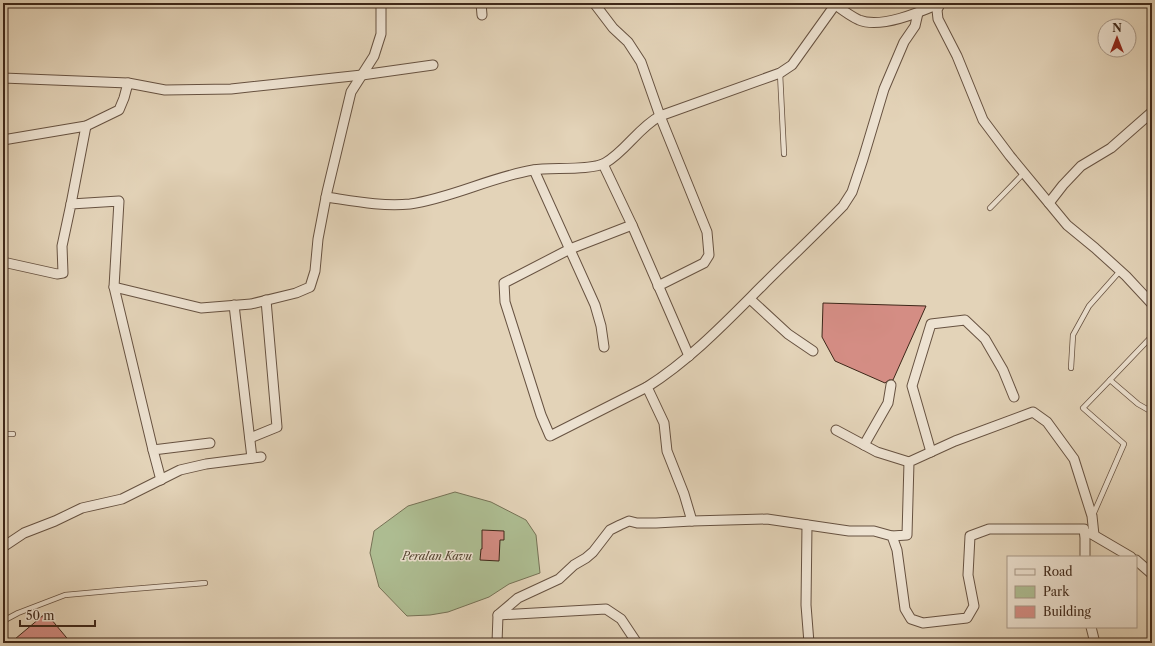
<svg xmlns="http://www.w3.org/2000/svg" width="1155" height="646" viewBox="0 0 1155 646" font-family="'Libre Caslon Text',serif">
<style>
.green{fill:#aebe93;stroke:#767256}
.building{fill:#d48d84;stroke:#3e2719}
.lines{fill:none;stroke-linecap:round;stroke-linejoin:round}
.lane-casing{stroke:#675241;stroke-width:6}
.street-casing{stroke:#675241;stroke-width:11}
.lane{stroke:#ede2d1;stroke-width:4.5}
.street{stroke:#ede2d1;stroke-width:9}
.labels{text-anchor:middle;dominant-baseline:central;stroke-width:3;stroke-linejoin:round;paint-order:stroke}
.park-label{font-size:11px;font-style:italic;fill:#544531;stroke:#ede2d1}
</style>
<rect width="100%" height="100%" fill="#e3d3b8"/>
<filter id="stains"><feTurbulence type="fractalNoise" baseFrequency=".005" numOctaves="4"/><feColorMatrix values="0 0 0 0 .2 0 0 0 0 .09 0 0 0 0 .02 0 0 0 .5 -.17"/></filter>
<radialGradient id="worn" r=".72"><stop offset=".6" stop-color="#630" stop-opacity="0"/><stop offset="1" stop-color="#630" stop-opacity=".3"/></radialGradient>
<polygon class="green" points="455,492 491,502 526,520 536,535 540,573 509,584 489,597 448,612 430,615 407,616 379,587 370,553 374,531 408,506"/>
<g class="building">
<polygon points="823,303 926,306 893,380 889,380 885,383 835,361 822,337"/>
<polygon points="482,530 504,531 504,540 500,540 499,561 480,560 481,549 482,549"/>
<polygon points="46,613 71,643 19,643 15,639"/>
</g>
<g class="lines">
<defs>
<g id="lane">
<polyline points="780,73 784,154"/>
<polyline points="990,208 1024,173"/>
<polyline points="1152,336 1110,380 1138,404 1152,412"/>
<polyline points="1071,368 1073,335 1089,306 1120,271"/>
<polyline points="3,434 13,434"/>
<polyline points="1093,515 1124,444 1083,408 1110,380"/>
<polyline points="3,621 18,613 65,595 120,590 205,583"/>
</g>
<g id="street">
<polyline points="481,3 482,15"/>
<polyline points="594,3 613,28 628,42 641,62 660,116 707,232 709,255 704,263 658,286"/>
<path d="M833 3C841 9 850 16 859 20 881 29 920 12 941 3"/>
<polyline points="940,4 937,10 938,19 957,56 983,120 1010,156 1067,225 1095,248 1126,276 1152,304"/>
<path d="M918 13 915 26 904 42 884 89 863 159 852 192 843 206C817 233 790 258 763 285 726 322 691 359 647 387L664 423 667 451 684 494 692 521 767 519 849 531H874L892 536 897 550 905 609 911 619 923 623 967 618 974 606 968 575 970 536 989 529H1084L1085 538V557"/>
<polyline points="3,78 128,83"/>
<polyline points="3,140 86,126 119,110 124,98 128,83 165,90 231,89 362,75 433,65"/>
<polyline points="603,164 632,225 570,249 504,283 505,302 541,415 550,436 647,387"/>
<polyline points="534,170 595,305 601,326 604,347"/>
<path d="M326 197C353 201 383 207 410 204 452 198 491 177 533 170 550 167 590 171 605 163 626 151 638 128 660 116L780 73 792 65 835 5"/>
<polyline points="1049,203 1063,185 1081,166 1111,148 1152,112"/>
<polyline points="71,204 86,126"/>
<polyline points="632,225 689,356"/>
<polyline points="3,262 57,274 63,273 62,246 71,204 119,201 114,287 153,450"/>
<polyline points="114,287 201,308 251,304 296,293 310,287 315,271 318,239 327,192 351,92 374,56 381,34 381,3"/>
<polyline points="750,299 788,334 813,351"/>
<polyline points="234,305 252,458"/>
<polyline points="836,430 877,452 909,462"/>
<polyline points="250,438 277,427 266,300"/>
<polyline points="864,445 888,403 891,385"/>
<polyline points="931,452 912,386 931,324 965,320 985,339 1003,370 1014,397"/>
<polyline points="161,480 153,450 210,443"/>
<polyline points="807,525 806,605 809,643"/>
<polyline points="1090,533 1131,557"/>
<polyline points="892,536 907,535 909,462 955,441 1033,412 1047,422 1074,459 1092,516 1094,535"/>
<polyline points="3,547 24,533 55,521 82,508 122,499 180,470 206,464 261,457"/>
<polyline points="1136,560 1152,574"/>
<polyline points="498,615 606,609 621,619 637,643"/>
<polyline points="1091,627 1095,643"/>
<polyline points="497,643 498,615 518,598 559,579 574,565 586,558 593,552 610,530 620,525 629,521 637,523 656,523 692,521"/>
</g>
</defs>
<use href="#lane" class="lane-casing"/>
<use href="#street" class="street-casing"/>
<use href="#lane" class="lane"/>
<use href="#street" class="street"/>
</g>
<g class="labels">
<g class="park-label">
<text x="437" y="556">Peralan Kavu</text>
</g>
</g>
<rect width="1155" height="646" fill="none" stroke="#e3d3b8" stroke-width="16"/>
<rect x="4" y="4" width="1147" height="638" fill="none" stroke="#3e2719" stroke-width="2"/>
<rect x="8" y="8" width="1139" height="630" fill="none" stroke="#3e2719"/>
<rect x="1007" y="556" width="130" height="72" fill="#ede2d1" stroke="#a79787"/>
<rect x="1015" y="569" width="20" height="6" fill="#ede2d1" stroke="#a79787"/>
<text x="1043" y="576" font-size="12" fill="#3e2719">Road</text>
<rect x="1015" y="586" width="20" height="12" fill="#aebe93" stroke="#a79787"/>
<text x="1043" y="596" font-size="12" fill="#3e2719">Park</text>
<rect x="1015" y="606" width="20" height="12" fill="#d48d84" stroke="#a79787"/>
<text x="1043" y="616" font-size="12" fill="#3e2719">Building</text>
<g transform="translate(1117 38)"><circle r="19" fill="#ede2d1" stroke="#a79787"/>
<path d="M0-3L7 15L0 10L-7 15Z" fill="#8f2418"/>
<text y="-6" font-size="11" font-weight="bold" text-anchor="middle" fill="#3e2719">N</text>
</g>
<path d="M20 620v6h75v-6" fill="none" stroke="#3e2719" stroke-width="2"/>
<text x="26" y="620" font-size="12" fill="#3e2719" stroke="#ede2d1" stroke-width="3" paint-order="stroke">50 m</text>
<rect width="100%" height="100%" filter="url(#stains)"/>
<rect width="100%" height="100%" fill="url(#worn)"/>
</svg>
